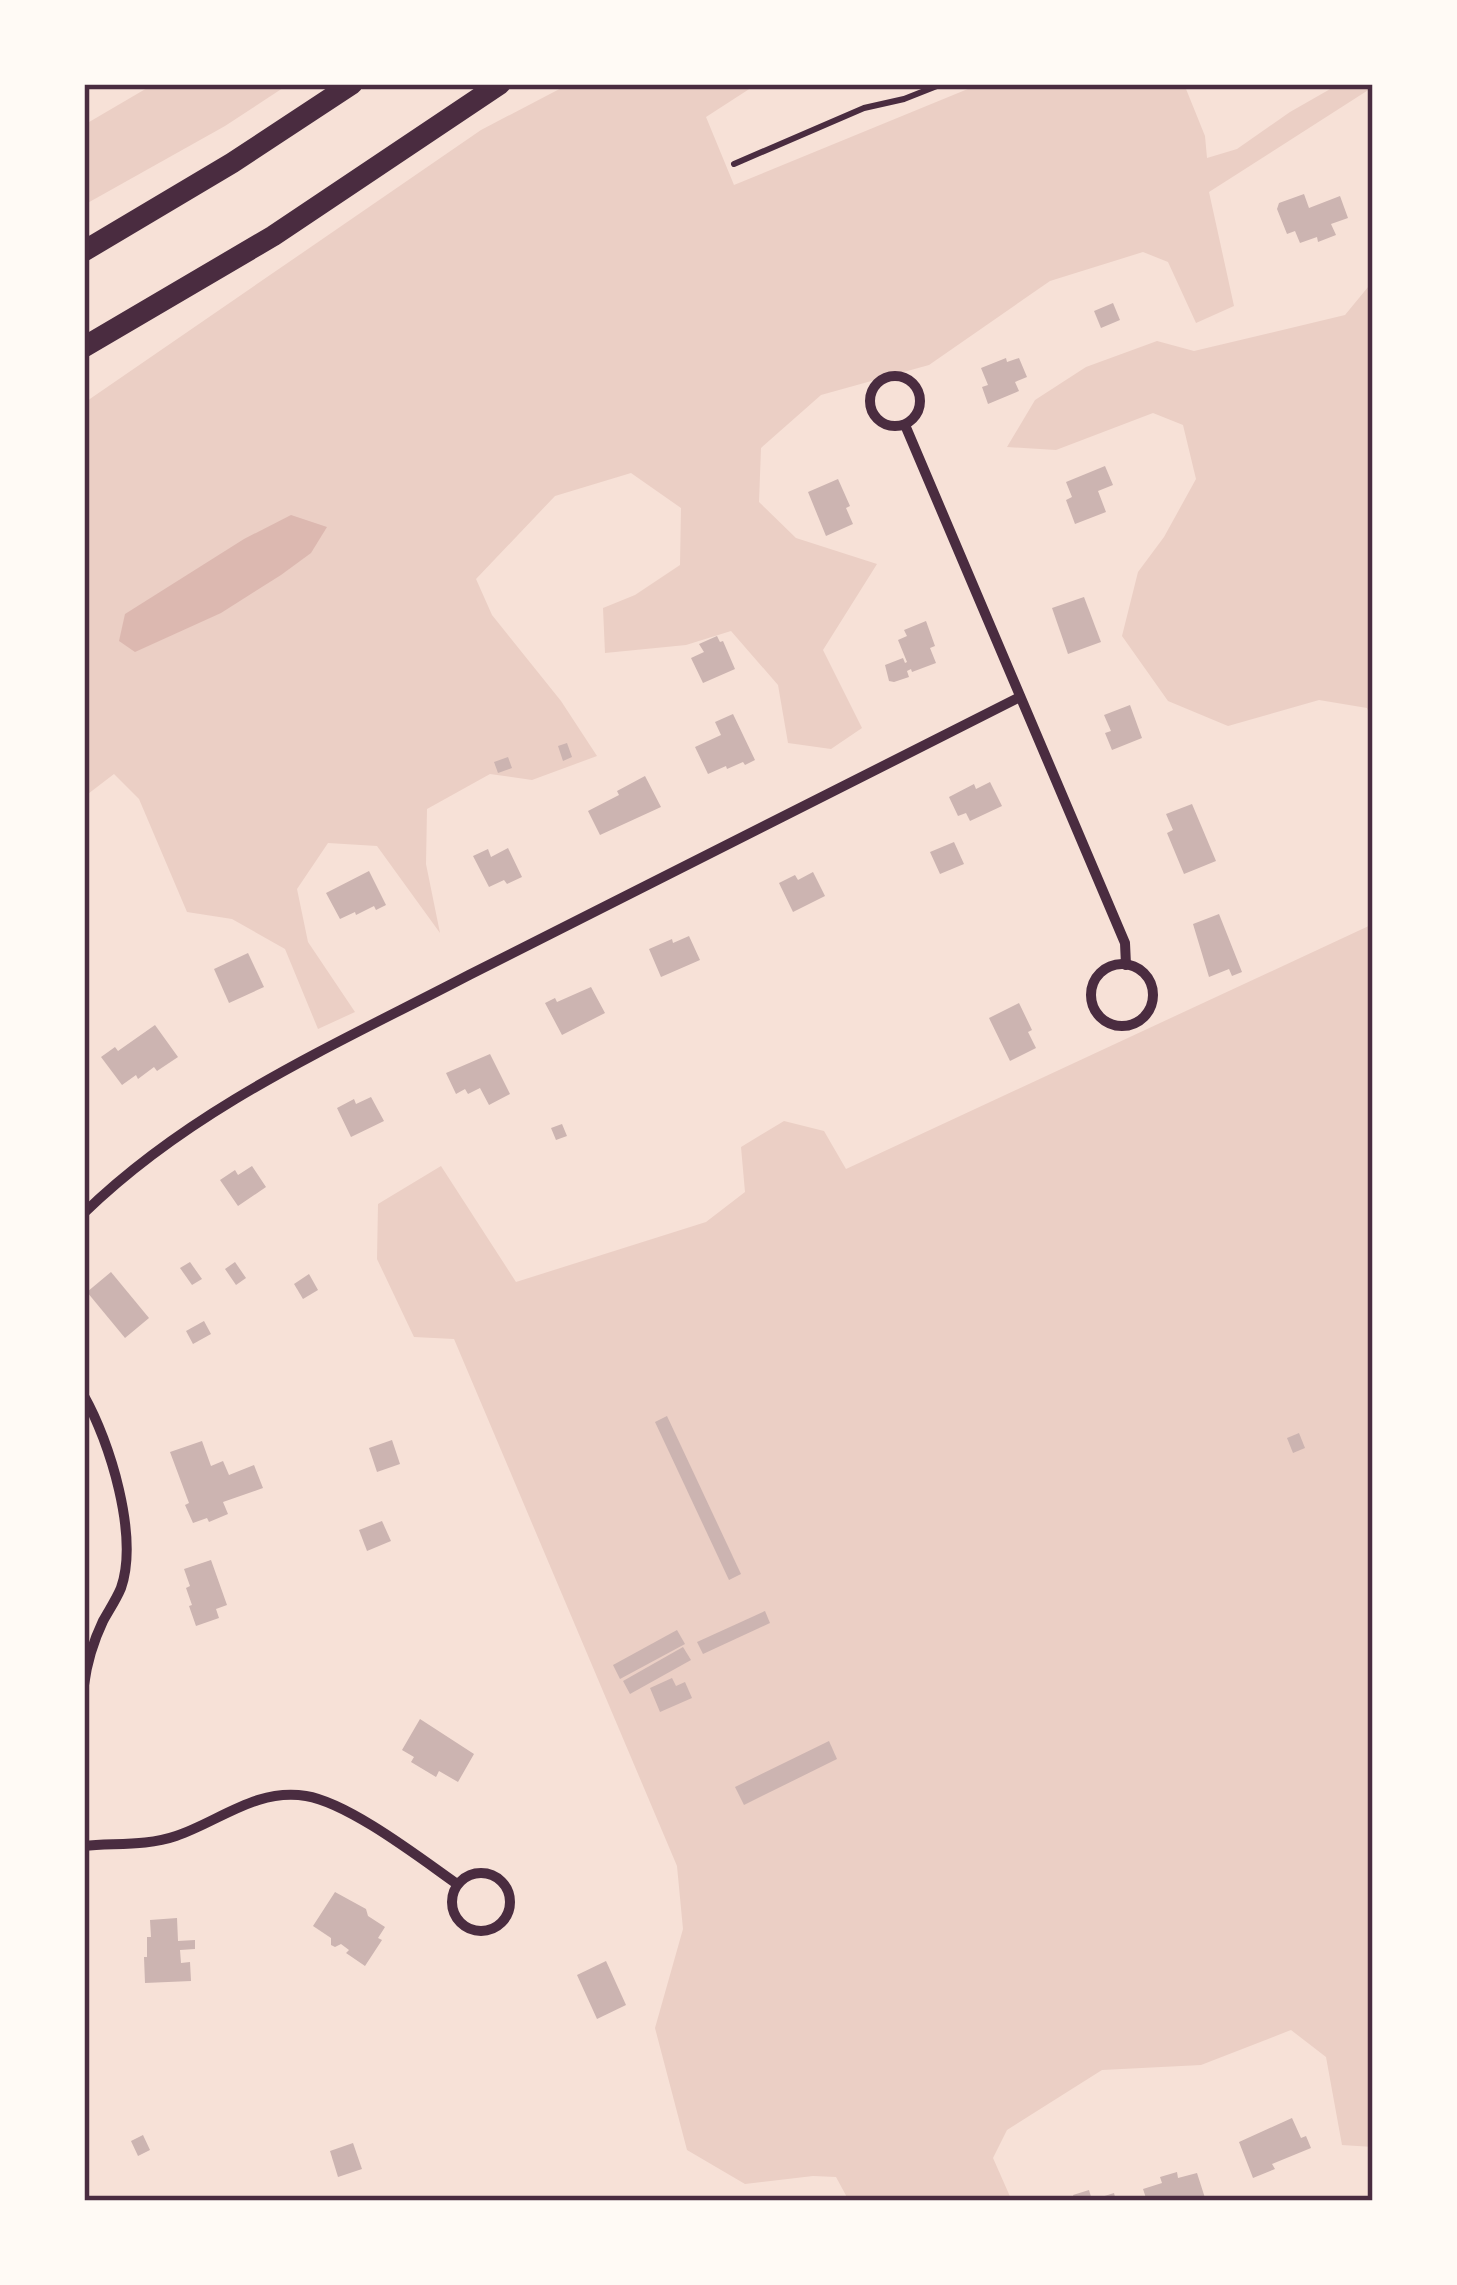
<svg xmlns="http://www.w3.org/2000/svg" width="1457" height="2285" viewBox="0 0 1457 2285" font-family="'Space Grotesk',sans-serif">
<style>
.green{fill:#ebcfc5}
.water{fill:#dcb8b0}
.building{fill:#ccb4b1}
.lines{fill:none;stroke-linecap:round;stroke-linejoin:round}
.service{stroke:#4a2c40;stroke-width:6}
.minor{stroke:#4a2c40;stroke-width:10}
.motorway{stroke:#4a2c40;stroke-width:21}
.neatline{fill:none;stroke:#4a2c40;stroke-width:4.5}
</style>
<rect width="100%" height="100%" fill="#f7e1d7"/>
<g class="green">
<polygon points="154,84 289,84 225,126 84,205 84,125"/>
<polygon points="569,84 757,84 706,117 734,185 980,84 1184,84 1205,136 1207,158 1237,149 1290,112 1339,84 1373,84 1373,87 1209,192 1234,306 1196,323 1168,262 1143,252 1050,281 929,365 821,395 761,448 759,502 796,538 877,564 823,650 862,728 831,749 788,743 778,685 731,631 686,645 605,653 603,608 635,595 680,565 681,508 631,473 555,496 476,579 492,615 561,701 597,756 532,780 490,774 427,809 426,864 440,933 377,846 328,843 297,889 308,942 355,1012 318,1029 285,949 232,919 187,912 139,799 114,774 84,797 84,403 481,130"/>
<polygon points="1373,281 1373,723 1367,708 1319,700 1228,726 1168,701 1122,636 1138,572 1164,537 1196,479 1183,425 1153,413 1056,450 1007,447 1035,400 1086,367 1157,341 1194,351 1345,315"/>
<polygon points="1373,924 1373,2087 1370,2090 1373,2147 1342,2145 1326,2057 1291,2030 1201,2065 1102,2070 1007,2130 993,2158 1012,2201 849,2201 836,2177 813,2176 745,2184 687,2150 655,2028 683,1929 677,1866 454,1339 414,1337 377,1259 378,1204 441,1166 516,1282 706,1222 745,1192 741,1147 784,1121 824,1131 846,1169"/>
</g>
<polygon class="water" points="291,515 327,527 311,553 281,575 221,613 135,652 119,641 125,614 244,539"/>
<g class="building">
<polygon points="1304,194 1309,208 1340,196 1348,218 1331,224 1336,235 1318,242 1317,237 1300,243 1295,231 1287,234 1277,209 1279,203"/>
<polygon points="1113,303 1120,320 1101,328 1094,311"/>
<polygon points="1006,358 1007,362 1019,358 1027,377 1015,382 1019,391 988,404 982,387 988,385 981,368"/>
<polygon points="1105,466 1113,485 1098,491 1106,512 1075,524 1066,500 1072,497 1066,482"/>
<polygon points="838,479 850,506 846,508 853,524 826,536 808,492"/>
<polygon points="1084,597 1101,642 1068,654 1052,608"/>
<polygon points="926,621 935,646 930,648 936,663 912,672 911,669 907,671 909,677 894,682 889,681 885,665 903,658 905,663 907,662 898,640 907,636 904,630"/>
<polygon points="717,636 720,642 723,641 735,669 703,683 691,658 704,652 699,644"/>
<polygon points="1130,705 1142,738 1112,750 1105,733 1111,731 1104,715"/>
<polygon points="733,714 755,760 745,765 743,762 727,769 726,766 708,774 695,747 721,735 715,722"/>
<polygon points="567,743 572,757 563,761 558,746"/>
<polygon points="508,757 512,768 498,773 494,762"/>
<polygon points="645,776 661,807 600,835 588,811 619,795 617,791"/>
<polygon points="990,782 1002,806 970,821 966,813 958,816 949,797 974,784 976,789"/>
<polygon points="1192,804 1216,861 1184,874 1167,833 1173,830 1166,814"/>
<polygon points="954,842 964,864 940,874 930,852"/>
<polygon points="508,848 522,877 507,884 504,880 489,887 473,856 488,849 491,857"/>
<polygon points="369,871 386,905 376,910 374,906 356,915 355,912 340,919 326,893"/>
<polygon points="813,872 825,896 793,912 779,883 795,875 798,880"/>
<polygon points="1219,914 1242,972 1232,976 1229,969 1209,977 1193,924"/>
<polygon points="689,936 700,960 661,977 649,949 672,939 673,943"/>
<polygon points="248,953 264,987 229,1003 214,969"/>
<polygon points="591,987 605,1013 562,1035 545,1003 555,998 557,1002"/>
<polygon points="1019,1003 1032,1030 1028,1032 1036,1048 1010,1061 989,1018"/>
<polygon points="155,1025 178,1057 157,1071 154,1067 138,1079 136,1075 122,1085 101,1057 115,1047 118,1051"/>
<polygon points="490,1054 510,1094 489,1105 480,1088 468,1094 465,1089 456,1094 446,1073"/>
<polygon points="371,1097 384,1121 351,1137 337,1108 354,1099 356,1104"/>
<polygon points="562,1124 567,1136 556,1140 551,1128"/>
<polygon points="252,1166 266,1187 238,1206 220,1180 235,1170 238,1175"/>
<polygon points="190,1262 202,1279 192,1285 180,1268"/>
<polygon points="235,1262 246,1278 236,1285 225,1269"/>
<polygon points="111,1272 149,1318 125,1338 87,1292"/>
<polygon points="309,1274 318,1290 303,1299 294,1284"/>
<polygon points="204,1321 211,1334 193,1344 186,1331"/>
<polygon points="667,1416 741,1574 729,1580 655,1422"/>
<polygon points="1299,1433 1305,1448 1293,1453 1287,1438"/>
<polygon points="392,1440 400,1464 377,1472 369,1448"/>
<polygon points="202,1441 211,1466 223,1461 229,1475 254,1465 263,1488 223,1502 228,1514 209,1522 207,1518 193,1523 185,1505 189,1503 170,1452"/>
<polygon points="382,1521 391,1541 367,1551 359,1530"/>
<polygon points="211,1560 227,1605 216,1609 219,1618 196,1626 189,1606 192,1605 186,1588 190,1586 184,1569"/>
<polygon points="765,1611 770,1623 703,1654 697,1642"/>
<polygon points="677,1630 685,1644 620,1679 613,1665"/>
<polygon points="683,1647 691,1660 630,1694 623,1681"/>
<polygon points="672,1678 676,1686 685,1682 692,1698 660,1712 650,1688"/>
<polygon points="420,1719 474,1754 458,1782 439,1771 436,1777 411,1762 414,1757 402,1750"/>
<polygon points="829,1741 837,1759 744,1805 735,1787"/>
<polygon points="335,1892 366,1909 368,1916 385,1927 378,1938 382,1940 365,1966 346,1953 349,1950 341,1944 335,1947 331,1945 331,1938 313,1926"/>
<polygon points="177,1918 178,1941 195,1940 195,1949 180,1950 181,1963 190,1962 191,1981 145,1983 144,1957 147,1957 147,1937 151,1937 150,1920"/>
<polygon points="606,1961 626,2005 597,2019 577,1975"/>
<polygon points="1292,2118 1301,2138 1306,2136 1311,2148 1272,2164 1275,2169 1253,2178 1239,2142"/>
<polygon points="143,2135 150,2150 138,2156 131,2141"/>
<polygon points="353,2143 362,2169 338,2177 330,2151"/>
<polygon points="1177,2172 1178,2178 1197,2173 1205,2198 1201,2201 1147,2201 1143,2189 1162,2183 1160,2177"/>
<polygon points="1089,2190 1092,2200 1114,2193 1116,2201 1075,2201 1073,2195"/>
</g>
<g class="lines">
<polyline class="service" points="734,164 864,108 904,99 942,84"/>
<g class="minor">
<circle cx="895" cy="401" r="25"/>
<polyline points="905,425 1125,943 1126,965"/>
<circle cx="1122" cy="995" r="31"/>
<path d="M84 1213C194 1106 335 1045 469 975 652 881 836 789 1020 697"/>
<path d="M84 1396C110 1442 139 1536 121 1588 116 1600 109 1610 103 1621 93 1642 87 1662 84 1685"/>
<path d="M84 1846C114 1843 147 1846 176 1836 220 1821 256 1788 306 1796 349 1803 420 1858 457 1884"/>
<circle cx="481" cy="1902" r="29"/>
<polyline points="84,1948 84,1965"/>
</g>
<g class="motorway">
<polyline points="84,251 232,163 352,84"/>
<polyline points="84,347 273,236 500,84"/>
</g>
</g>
<rect width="1457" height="2285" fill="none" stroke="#fffaf5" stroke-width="174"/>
<rect x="87" y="87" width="1283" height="2111" class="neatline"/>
</svg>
